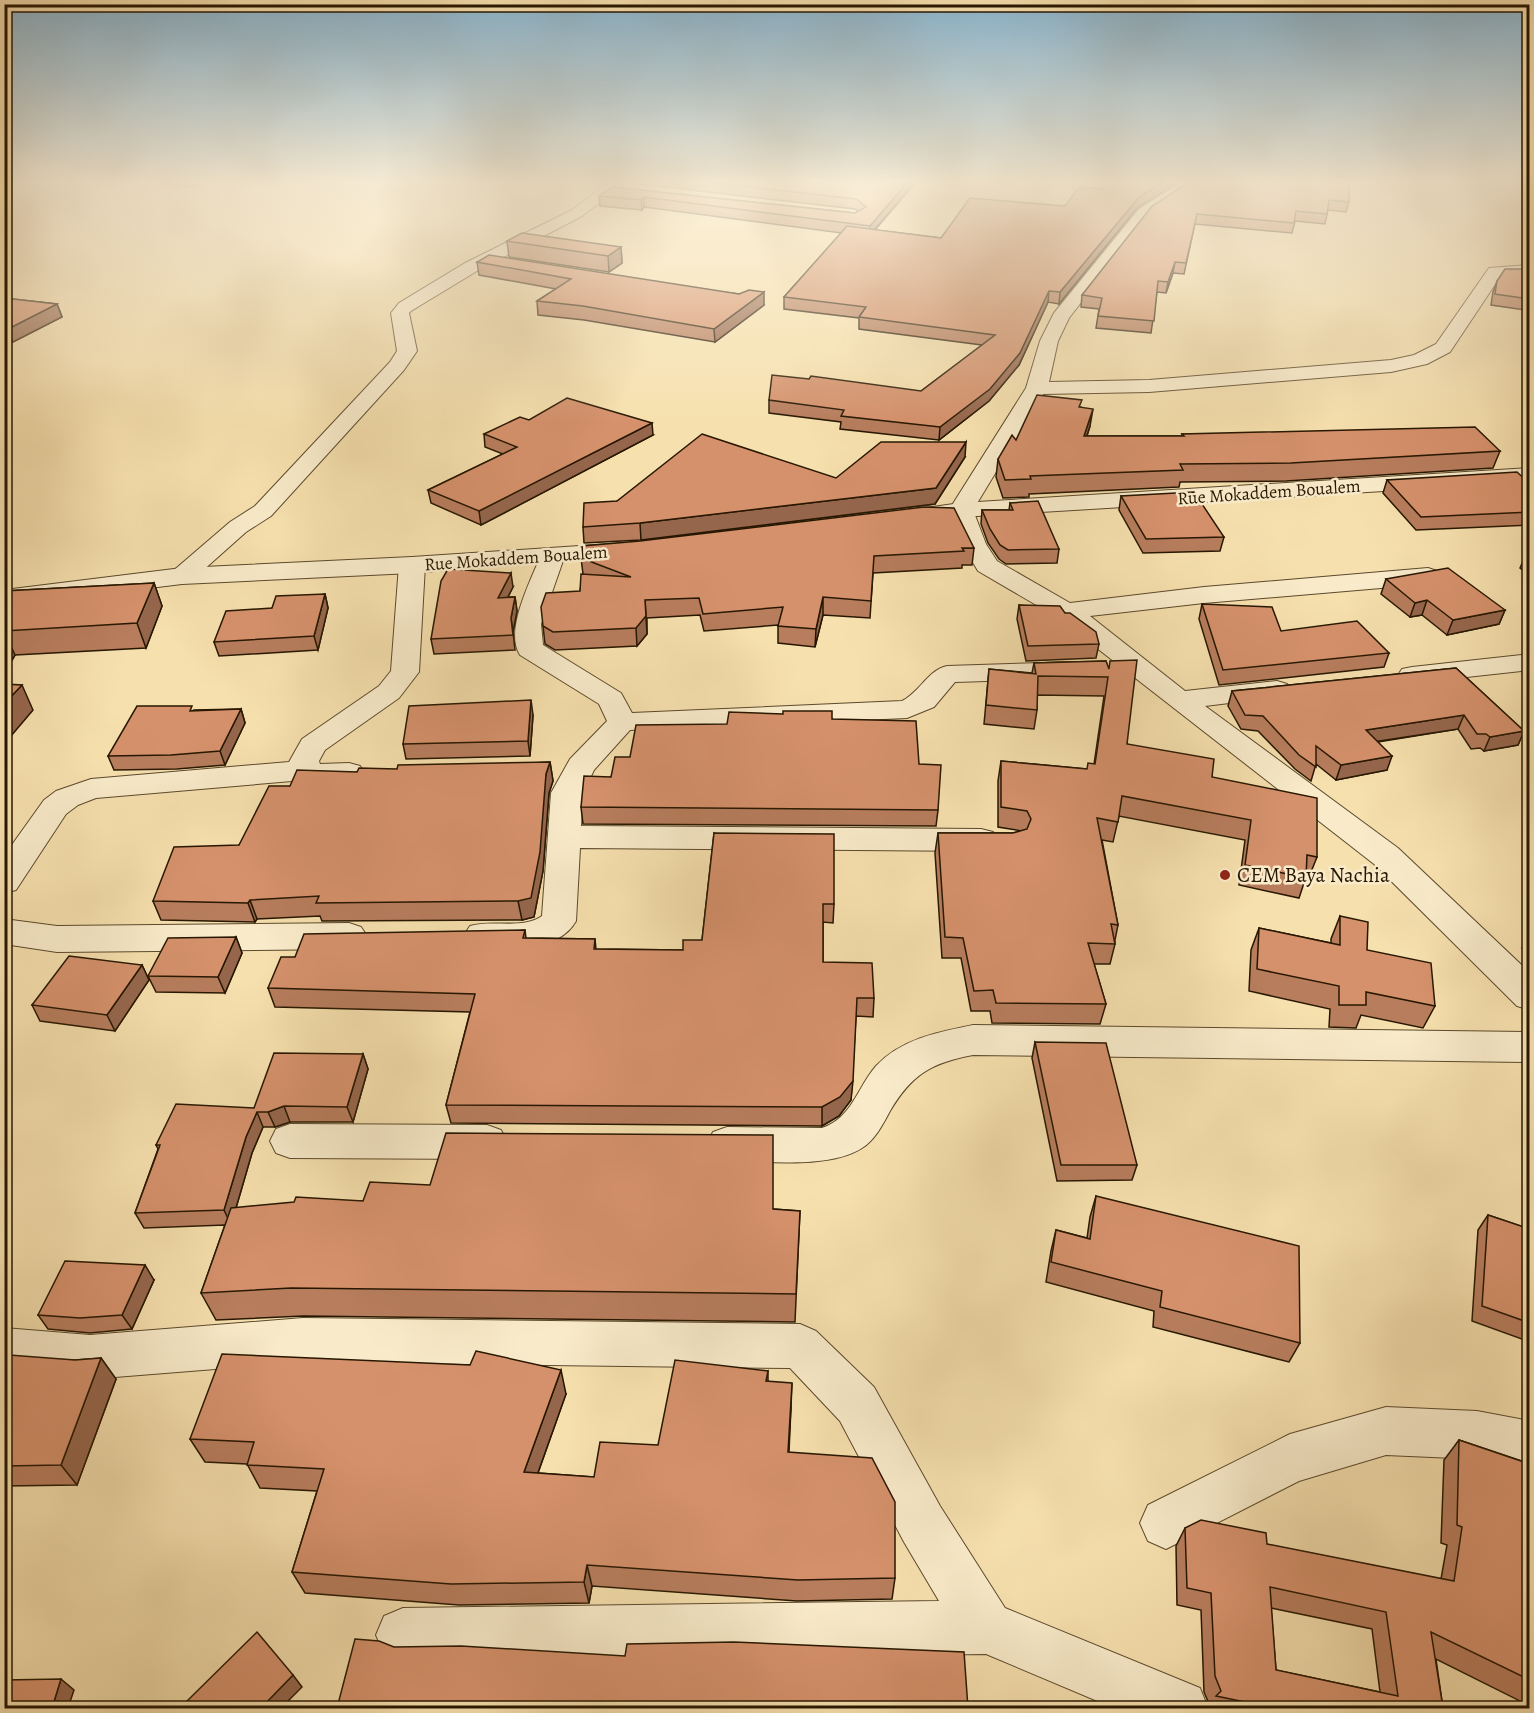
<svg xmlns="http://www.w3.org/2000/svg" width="1534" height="1713" viewBox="0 0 1534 1713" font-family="Alegreya,serif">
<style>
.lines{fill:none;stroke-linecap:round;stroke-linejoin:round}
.minor-casing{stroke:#5b492c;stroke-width:2}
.tertiary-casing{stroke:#5b492c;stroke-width:2}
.minor{fill:#f9ebca;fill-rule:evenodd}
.tertiary{fill:#f9ebca;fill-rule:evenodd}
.wall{fill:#b77d5d;stroke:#271701;stroke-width:1.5;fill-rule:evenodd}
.shaded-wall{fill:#95664c;stroke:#271701;stroke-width:1.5}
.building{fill:#d5916c;stroke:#271701;stroke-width:1.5;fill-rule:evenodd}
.poi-dot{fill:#8f2418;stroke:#f9ebca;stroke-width:2}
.labels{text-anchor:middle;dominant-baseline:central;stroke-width:5;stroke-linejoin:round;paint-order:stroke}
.far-street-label{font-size:18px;fill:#271701;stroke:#f9ebca}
.poi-label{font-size:21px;fill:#271701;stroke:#f9ebca;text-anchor:start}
</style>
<rect width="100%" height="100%" fill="#f6e0ae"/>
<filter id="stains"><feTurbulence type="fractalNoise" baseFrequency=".00333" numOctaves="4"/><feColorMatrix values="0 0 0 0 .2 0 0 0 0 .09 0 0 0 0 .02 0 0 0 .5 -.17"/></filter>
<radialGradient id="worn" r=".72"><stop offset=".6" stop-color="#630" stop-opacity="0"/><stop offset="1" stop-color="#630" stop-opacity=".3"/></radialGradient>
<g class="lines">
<defs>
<g id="minor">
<polygon points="608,183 625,183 582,216 477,271 411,311 409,313 417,351 404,370 271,516 246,532 191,581 182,584 173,581 169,576 173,571 230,522 255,506 390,362 397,351 391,313 399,303 465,263 572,210"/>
<polygon points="1175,183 1189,183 1188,189 1149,215 1069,318 1058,341 1049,382 1149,380 1391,360 1414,355 1436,344 1489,268 1530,265 1530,275 1500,277 1450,352 1427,364 1391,372 1149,392 1043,394 973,510 986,544 997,561 1070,603 1204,587 1428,568 1437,571 1441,576 1437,581 1428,584 1204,603 1090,616 1185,691 1277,681 1287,684 1291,690 1287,696 1205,706 1398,848 1530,973 1530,1010 1517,1006 1374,864 1057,617 978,571 962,544 949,510 1026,388 1040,341 1054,313 1139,209 1174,187"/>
<path d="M553 548 562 550 565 555 541 624 543 645 621 693 632 713 902 701C920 692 928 670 947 666L1076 662 1086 664 1090 670 1086 676 1076 678 955 682 934 707 907 718 630 730 594 770 583 793 581 826 981 829 993 832 997 840 993 848 981 851 580 848 576 921C558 953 501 953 470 944L464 935 470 926C492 919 522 930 542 916L551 793 570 759 607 721 599 704 520 655C504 631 531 580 541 555L544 550Z"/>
<polygon points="412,557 421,560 425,565 419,672 399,698 325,750 319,761 320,764 349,763 360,766 364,773 360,780 320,784 304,780 96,798 78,805 66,814 16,890 4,893 4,856 44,800 56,791 91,779 289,762 302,739 379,686 391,671 399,565 403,560"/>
<polygon points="1530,654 1530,670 1412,683 1402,681 1398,675 1402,669 1412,667"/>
<polygon points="4,919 57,926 349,923 361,927 367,936 361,945 349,949 57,952 4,944"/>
<path d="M973 1025 1530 1032V1062L973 1055C931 1063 912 1074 890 1111 883 1124 875 1140 862 1148 830 1169 765 1161 727 1161L713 1156 707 1144 713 1132 727 1127 822 1128C852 1118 857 1088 876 1066 901 1039 938 1032 973 1025Z"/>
<polygon points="290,1124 487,1125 501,1130 507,1142 501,1154 487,1159 290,1158 276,1153 270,1141 276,1129"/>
<polygon points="303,1318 800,1324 816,1331 874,1387 940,1506 1005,1608 1200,1688 1208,1708 1114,1708 986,1654 403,1662 384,1654 376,1635 384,1616 403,1608 939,1601 904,1542 840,1421 790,1368 303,1362 90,1379 4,1372 4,1328 90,1335"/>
<polygon points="1386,1407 1477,1411 1530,1421 1530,1470 1477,1459 1386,1455 1299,1481 1166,1549 1148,1541 1140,1523 1148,1505 1290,1434"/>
</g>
<g id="tertiary">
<polygon points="1530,468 1530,482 961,517 912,523 904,521 900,516 904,511 961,503"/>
<polygon points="625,543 634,545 637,550 634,555 412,573 182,584 4,606 4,590 182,568 412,557"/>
</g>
</defs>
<use href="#minor" class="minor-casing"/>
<use href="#tertiary" class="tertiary-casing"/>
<use href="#minor" class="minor"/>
<use href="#tertiary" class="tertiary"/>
</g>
<g class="wall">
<polygon points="158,183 202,183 194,187"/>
<polygon points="631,183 915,183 875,230 941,238 1065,206 1101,189 1172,186 1137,208 1059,304 1048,302 1019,365 989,401 939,440 840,429 841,422 769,413 769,400 921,391 982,345 859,329 859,318 784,309 784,297 842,233 644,207 642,210 600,206 599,196 612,187 855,213 858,211 855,209"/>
<polygon points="1188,183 1349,202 1346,212 1328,210 1325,224 1295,221 1292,233 1195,224 1184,274 1173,273 1166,293 1157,292 1151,333 1096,328 1099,309 1081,307 1082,295"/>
<polygon points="507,241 621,247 622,263 609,272 509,257"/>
<polygon points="477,262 739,294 764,305 715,342 584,320 538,315 537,301 556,289 479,275"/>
<polygon points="1497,281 1529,299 1525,310 1491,305 1493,292"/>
<polygon points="4,298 57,304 62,317 13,342 4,341"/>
<polygon points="1081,407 1090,426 1087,436 1182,436 1182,434 1500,451 1493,468 1286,481 1180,482 1179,487 1029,494 1029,497 1003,498 996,477 998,459 1016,440"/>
<polygon points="529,420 653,435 481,525 431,503 428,490 503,454 485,447 484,434"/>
<polygon points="965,457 935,504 641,540 584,543 583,527 617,501 836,478"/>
<polygon points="1387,480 1530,484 1530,525 1416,530 1383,493"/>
<polygon points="1121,496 1224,537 1220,551 1143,553 1119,510"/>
<polygon points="1010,503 1059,549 1057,563 1006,564 999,559 988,543 981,524 982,510 1009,510"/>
<polygon points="974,548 972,565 962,565 962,568 873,573 870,618 823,615 815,647 778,643 778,625 704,631 700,615 647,618 647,634 637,646 555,650 545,644 543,626 580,591 583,574 581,558"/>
<polygon points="1530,551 1530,576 1520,568 1527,552"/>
<polygon points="1386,579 1505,610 1499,624 1447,635 1422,615 1410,617 1381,594"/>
<polygon points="154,583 162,606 146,648 15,655 4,674 4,591"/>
<polygon points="513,587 508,597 515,597 517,611 513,632 515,650 434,654 431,639"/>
<polygon points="325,594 328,608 318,650 219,656 214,642 272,608"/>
<polygon points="1202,604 1281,631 1389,653 1384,667 1219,685 1199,619"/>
<polygon points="1019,605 1065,613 1099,644 1096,658 1026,661 1017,619"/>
<polygon points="1106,661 1127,744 1212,777 1317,857 1309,877 1306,877 1299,898 1239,885 1245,840 1119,816 1113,842 1102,840 1118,925 1115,940 1115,944 1110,964 1094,964 1106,1004 1100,1024 992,1023 990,1011 971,1011 961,958 942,958 935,853 938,833 1013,833 1022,831 998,827 998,781 1001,761 1087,769 1094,764 1104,696 1037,695 1037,710 1034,729 984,724 989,669 1032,673 1034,663"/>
<polygon points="1456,668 1524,731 1518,745 1484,751 1480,748 1471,749 1458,729 1378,742 1387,770 1336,780 1316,764 1311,781 1295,769 1258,731 1241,729 1228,706 1232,691"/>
<polygon points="241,709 245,723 225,765 177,769 114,770 108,756 194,710"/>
<polygon points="533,715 530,756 406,759 403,744"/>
<polygon points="832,719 919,764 938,810 936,826 583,824 581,807 630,757"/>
<polygon points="550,762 553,781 549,793 543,871 534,917 522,920 322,921 320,916 257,919 255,922 161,920 153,901 239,845 290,786 357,772"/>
<polygon points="714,833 834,904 833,923 823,922 823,962 874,998 873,1017 856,1016 851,1100 839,1116 822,1126 451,1123 446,1105 470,1012 275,1007 268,988 295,957 525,930 526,938 595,939 596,949 683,950 702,940"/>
<polygon points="1340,916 1367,950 1435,1006 1423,1028 1361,1015 1356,1028 1329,1027 1330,1009 1249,991 1251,950 1259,928 1331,943 1331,939"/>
<polygon points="236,937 242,953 225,993 156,992 148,976"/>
<polygon points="1527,940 1530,940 1530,959 1522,948"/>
<polygon points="142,965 149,980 115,1031 40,1021 32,1005"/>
<polygon points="1035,1042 1137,1165 1132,1180 1057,1181 1032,1058"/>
<polygon points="363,1054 368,1069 353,1122 290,1122 275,1127 263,1127 252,1153 236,1208 363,1201 773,1209 800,1211 795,1322 303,1316 216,1320 201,1293 225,1225 144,1228 135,1213 158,1149 156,1145 254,1108"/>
<polygon points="1096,1196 1300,1343 1289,1362 1153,1327 1154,1311 1046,1282 1051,1251 1056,1230 1087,1238 1090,1217"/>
<polygon points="1488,1215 1530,1229 1530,1342 1472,1321 1478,1230"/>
<polygon points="154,1280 132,1329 90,1333 48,1329 38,1315"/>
<polygon points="4,1358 75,1360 101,1358 116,1379 77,1485 4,1486"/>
<polygon points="768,1371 768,1381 791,1407 789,1452 895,1578 892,1599 797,1601 592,1586 589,1603 459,1605 305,1593 292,1572 317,1491 260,1488 247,1464 205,1462 190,1439 566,1394 538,1473 594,1477 658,1445"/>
<path d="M1459 1440 1530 1464V1706L1436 1659 1443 1708H1208L1210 1706 1204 1692 1201 1610 1177 1605 1176 1546 1185 1528 1441 1579 1447 1545 1441 1543 1444 1460ZM1271 1608 1372 1629 1380 1692 1276 1670Z"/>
</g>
<g class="shaded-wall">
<polygon points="193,183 202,183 194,187"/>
<polygon points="907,183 915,183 869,236 870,226"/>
<polygon points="1162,183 1173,183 1172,186 1137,208 1059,304 1060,292 1139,197"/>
<polygon points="644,197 644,207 642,210 641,200"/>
<polygon points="621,247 622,263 609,272 608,256"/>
<polygon points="1175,262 1173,273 1166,293 1168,282"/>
<polygon points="1049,291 1048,302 1019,365 989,401 939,440 940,427"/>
<polygon points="764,292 764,305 715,342 714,329"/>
<polygon points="57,304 62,317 13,342 8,329"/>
<polygon points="1093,409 1090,426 1081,453 1084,436"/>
<polygon points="652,423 653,435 481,525 479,511"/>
<polygon points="966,442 965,457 935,504 641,540 640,523 936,488"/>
<polygon points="511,573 513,587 500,612 498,598"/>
<polygon points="154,583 162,606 146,648 137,623"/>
<polygon points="325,594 328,608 318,650 314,636"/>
<polygon points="515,597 517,611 513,632 511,618"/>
<polygon points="823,597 823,615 815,647 816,629"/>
<polygon points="645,600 647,634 637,646 636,628"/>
<polygon points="1427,600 1422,615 1410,617 1415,603"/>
<polygon points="1505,610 1499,624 1447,635 1453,620"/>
<polygon points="4,631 15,655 4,674"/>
<polygon points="22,685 33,710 5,743 4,704"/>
<polygon points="531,700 533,715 530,756 528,741"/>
<polygon points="241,709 245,723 225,765 220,751"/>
<polygon points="1464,715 1458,729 1360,744 1366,730"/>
<polygon points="1524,731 1518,745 1484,751 1490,737"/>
<polygon points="1392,756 1387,770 1336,780 1341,765"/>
<polygon points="550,762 553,781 549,793 543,871 534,917 522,920 518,901 546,774"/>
<polygon points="250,900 257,919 255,922 248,903"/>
<polygon points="236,937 242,953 225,993 218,977"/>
<polygon points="142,965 149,980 115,1031 107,1015"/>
<polygon points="363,1054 368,1069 353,1122 347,1107"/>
<polygon points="853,1081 851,1100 839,1116 822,1126 822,1107"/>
<polygon points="284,1106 290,1122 275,1127 268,1112"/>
<polygon points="257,1112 263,1127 252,1153 231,1225 224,1210 246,1137"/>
<polygon points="145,1265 154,1280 132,1329 122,1315"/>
<polygon points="101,1358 116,1379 77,1485 61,1465"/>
<polygon points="561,1370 566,1394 530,1495 524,1472"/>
<polygon points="792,1383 791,1407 787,1475 788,1452"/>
<polygon points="587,1565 592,1586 589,1603 584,1582"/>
<polygon points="293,1675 302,1687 281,1708 261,1708"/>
<polygon points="61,1679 74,1690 68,1708 52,1708"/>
</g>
<g class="building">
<polygon points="717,183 907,183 870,226 644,197 641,200 599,196 612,187 855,213 866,207 856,199"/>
<polygon points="1103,183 1162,183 1139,197 1060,292 1049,291 1020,353 990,389 940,427 841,416 844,410 769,400 772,375 809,379 811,376 921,391 995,335 859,317 866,307 784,297 847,226 941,238 970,198 1065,206 1079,187 1101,189"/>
<polygon points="1188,183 1349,183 1349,202 1329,200 1327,214 1296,211 1294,223 1197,214 1186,263 1175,262 1168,282 1158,281 1154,321 1098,316 1102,298 1082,295 1152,206"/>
<polygon points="522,233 621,247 608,256 507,241"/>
<polygon points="489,255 739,294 749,290 764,292 714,329 583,306 537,301 571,279 477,262"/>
<polygon points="1505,269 1530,269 1529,299 1495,294 1497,281"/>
<polygon points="4,298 57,304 8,329 4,328"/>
<polygon points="1037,395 1082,400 1079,407 1093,409 1084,436 1184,436 1182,434 1475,427 1500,451 1291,463 1180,464 1183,470 1030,476 1031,479 1005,480 998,459 1012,435 1016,440"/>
<polygon points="567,398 652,423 479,511 428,490 517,447 484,434 520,417 529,420"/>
<polygon points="702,434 836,478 881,442 966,442 936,488 640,523 583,527 584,503 617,501"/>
<polygon points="1517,472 1530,484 1530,512 1421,517 1387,480"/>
<polygon points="1194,492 1224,537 1146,539 1121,496"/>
<polygon points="1038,501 1059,549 1008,550 1000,545 990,529 982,510 1013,510 1010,503"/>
<polygon points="924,507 954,508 974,548 962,548 964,551 874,556 871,601 823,597 816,629 778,626 783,607 703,614 699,598 645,600 646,616 636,628 553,632 543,626 541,607 546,593 580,591 581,574 631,577 581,558 582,546 640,541"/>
<polygon points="1448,568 1505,610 1453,620 1427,600 1415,603 1386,579"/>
<polygon points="448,569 511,573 498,598 515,597 511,618 513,635 431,639 441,581"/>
<polygon points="154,583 137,623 4,631 4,591"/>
<polygon points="325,594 314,636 214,642 226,611 272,608 276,596"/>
<polygon points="1202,604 1272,607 1281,631 1357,621 1389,653 1223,670"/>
<polygon points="1019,605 1060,606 1065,613 1070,613 1096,632 1099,644 1028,646"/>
<polygon points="1137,660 1127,744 1214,759 1212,777 1317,798 1317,857 1307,855 1306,878 1245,865 1251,820 1122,796 1118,822 1097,818 1118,925 1111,924 1115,944 1088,943 1106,1004 996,1003 993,990 974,991 963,938 945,937 938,833 1013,833 1027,829 1031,819 1027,811 1001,807 1001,761 1087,769 1088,763 1095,764 1108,677 1038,676 1037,710 986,705 989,669 1036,674 1034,663 1106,661 1109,669 1110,661"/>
<polygon points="1456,668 1524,731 1490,737 1486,734 1477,734 1464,715 1366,730 1392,756 1341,765 1316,746 1316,767 1299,755 1263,716 1245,715 1232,691"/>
<polygon points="4,684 22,685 4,704"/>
<polygon points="531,700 528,741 403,744 409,706"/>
<polygon points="137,706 192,706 190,711 241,709 220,751 171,755 108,756"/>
<polygon points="783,711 832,711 832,719 916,721 919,764 941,765 938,810 581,807 584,776 611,777 615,757 630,757 636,725 727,724 729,712 783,714"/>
<polygon points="550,762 546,774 540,852 531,898 518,901 316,903 319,896 250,900 248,903 153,901 174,847 239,845 269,786 290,786 297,770 357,772 359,768 397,769 398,765"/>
<polygon points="714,833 834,834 834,904 823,904 823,962 872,963 874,998 857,998 853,1081 840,1097 822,1107 446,1105 475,994 268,988 281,957 295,957 304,934 525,930 523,938 595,939 594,949 683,950 683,940 702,940"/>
<polygon points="1340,916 1368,922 1367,950 1431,963 1435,1006 1366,992 1366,1005 1339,1005 1339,986 1257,969 1259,928 1340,945"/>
<polygon points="236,937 218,977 148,976 168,938"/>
<polygon points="69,956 142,965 107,1015 32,1005"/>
<polygon points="1035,1042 1106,1043 1137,1165 1061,1165"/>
<polygon points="274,1053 363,1054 347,1107 284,1106 268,1112 257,1112 246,1137 224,1210 135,1213 160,1145 156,1145 176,1104 254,1108"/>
<polygon points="446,1133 773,1135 773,1209 800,1211 796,1294 291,1288 201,1293 231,1208 294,1202 296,1197 363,1201 370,1182 430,1185"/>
<polygon points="1096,1196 1299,1246 1300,1343 1160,1307 1162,1291 1051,1262 1056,1230 1090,1239"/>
<polygon points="1488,1215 1530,1229 1530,1323 1482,1306"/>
<polygon points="65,1261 145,1265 122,1315 80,1318 38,1315"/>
<polygon points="476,1351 561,1370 524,1472 594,1477 600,1442 658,1445 675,1360 768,1371 766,1381 792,1383 788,1452 872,1458 895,1502 895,1578 798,1580 587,1565 584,1582 451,1584 292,1572 324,1469 247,1465 254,1442 190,1439 222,1354 470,1365"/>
<polygon points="9,1355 75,1360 101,1358 61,1465 4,1466 4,1358 7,1358"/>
<path d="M1459 1440 1530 1464V1680L1431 1632 1443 1708H1274L1216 1696 1221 1691 1215 1676 1211 1593 1187 1588 1185 1528 1201 1520 1266 1533 1267 1544 1454 1581 1462 1527 1457 1525ZM1270 1587 1386 1612 1398 1696 1276 1670Z"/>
<polygon points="257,1632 293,1675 261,1708 191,1708 186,1702"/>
<polygon points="355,1639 379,1641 394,1647 461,1646 625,1656 627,1644 734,1642 964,1652 968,1708 337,1708"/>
<polygon points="61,1679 52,1708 4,1708 4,1680"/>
</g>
<linearGradient id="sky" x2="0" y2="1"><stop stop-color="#8ab7d2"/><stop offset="0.43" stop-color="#fbf1db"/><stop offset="1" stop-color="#fbf1db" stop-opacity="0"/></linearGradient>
<rect width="1534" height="423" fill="url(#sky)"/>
<circle class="poi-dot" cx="1225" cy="875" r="6"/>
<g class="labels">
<g class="far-street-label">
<text transform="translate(1269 492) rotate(-4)">Rue Mokaddem Boualem</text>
<text transform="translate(516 558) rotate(-4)">Rue Mokaddem Boualem</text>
</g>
<g class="poi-label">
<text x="1237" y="875">CEM Baya Nachia</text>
</g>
</g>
<rect width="1534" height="1713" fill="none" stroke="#f6e0ae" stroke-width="24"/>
<rect x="6" y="6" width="1522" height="1701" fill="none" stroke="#271701" stroke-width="3"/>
<rect x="12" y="12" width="1510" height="1689" fill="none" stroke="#271701" stroke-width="1.5"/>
<rect width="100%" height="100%" filter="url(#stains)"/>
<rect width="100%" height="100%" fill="url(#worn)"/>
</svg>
